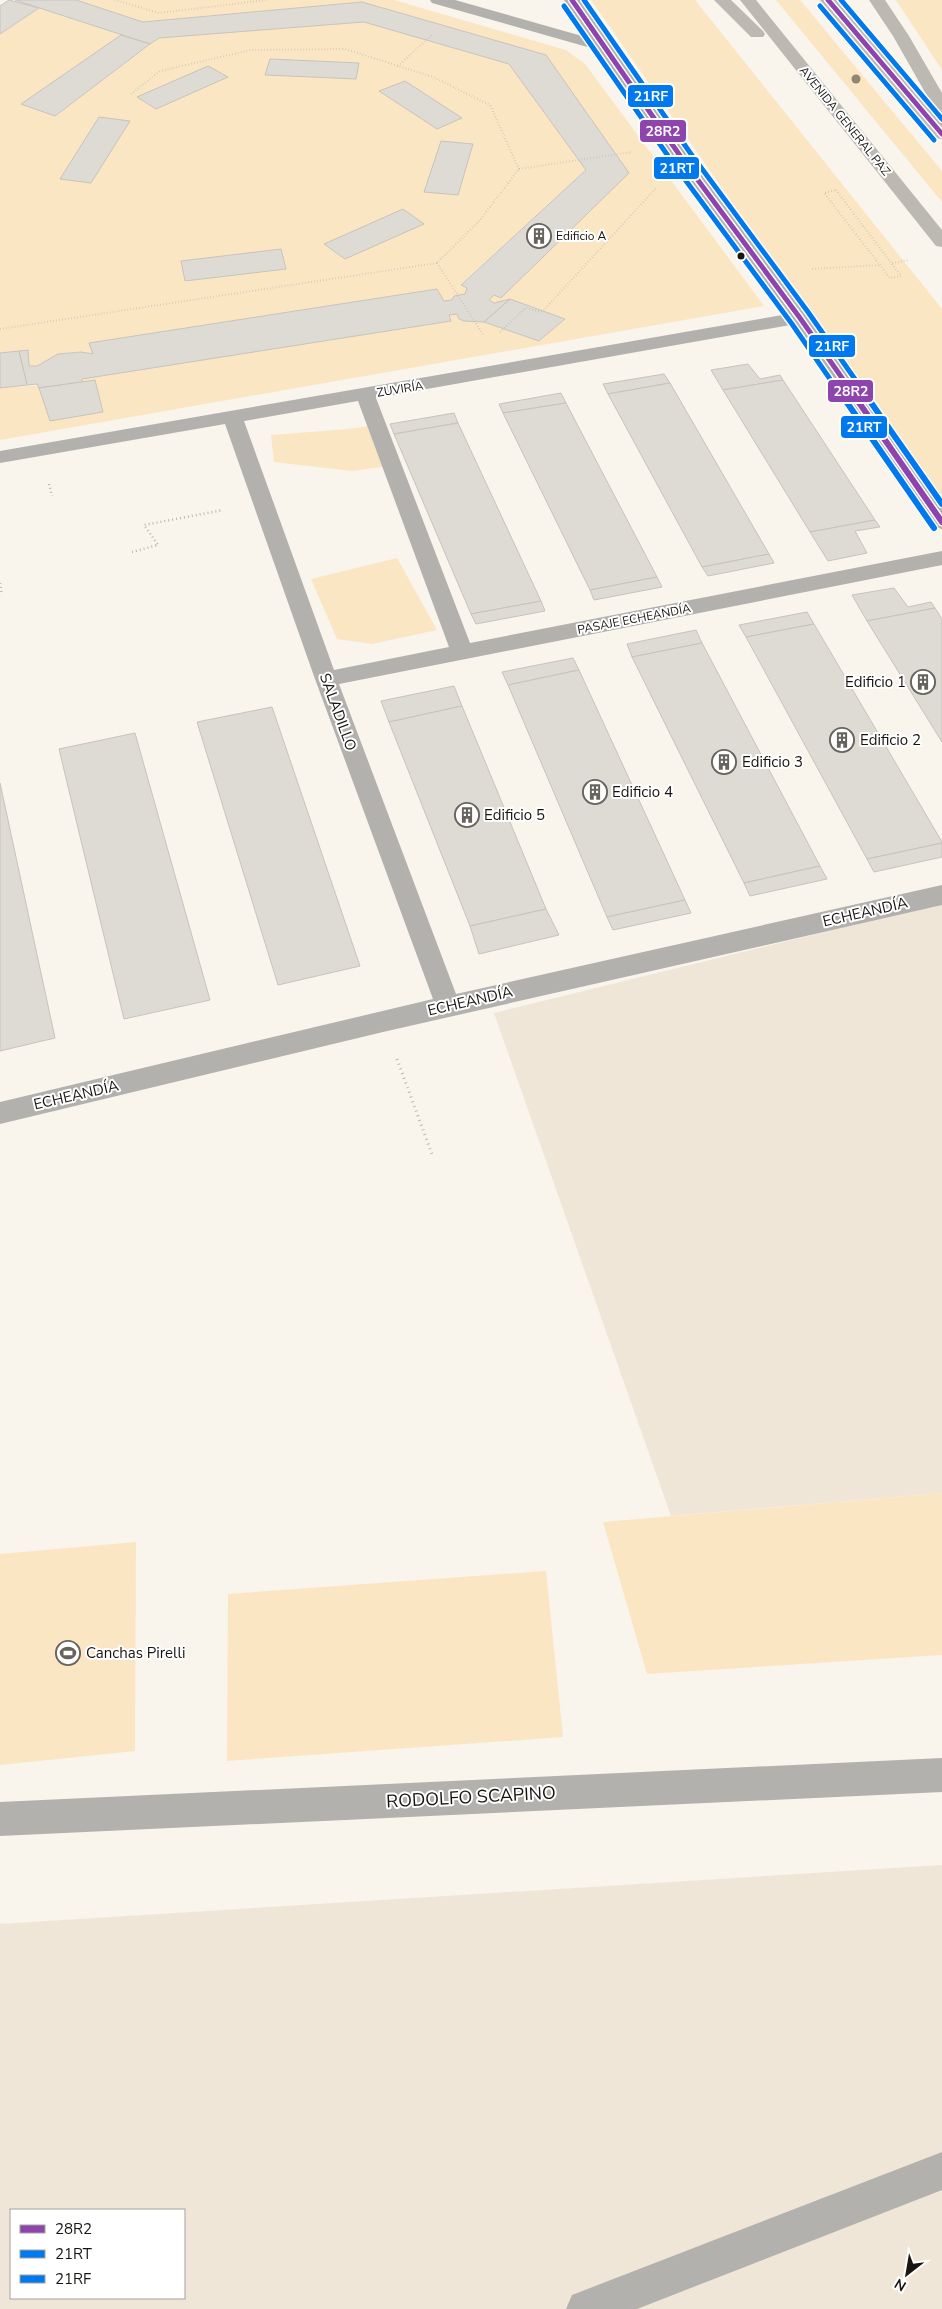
<svg xmlns="http://www.w3.org/2000/svg" width="942" height="2309" viewBox="0 0 942 2309" font-family="'Nunito Sans',sans-serif">
<style>
.built{fill:#efe6d8;fill-rule:evenodd}
.green{fill:#fbe6c4}
.building{fill:#dedad4;stroke:#c7c3bd}
.lines{fill:none;stroke-linecap:round;stroke-linejoin:round}
.path-far2{stroke:#bbb8b4;stroke-width:2;stroke-dasharray:0.5 2.5;stroke-linecap:butt}
.path-far1{stroke:#bbb8b4;stroke-width:2.5;stroke-dasharray:1 3;stroke-linecap:butt}
.path{stroke:#bbb8b4;stroke-width:3;stroke-dasharray:1 4;stroke-linecap:butt}
.service{fill:#b2b1ae;fill-rule:evenodd}
.minor{fill:#b2b1ae;fill-rule:evenodd}
.tertiary{fill:#b2b1ae;fill-rule:evenodd}
.motorway{fill:#bcb8b2;fill-rule:evenodd}
.bus-1-far1-casing{stroke:#fff;stroke-width:8}
.bus-1-casing{stroke:#fff;stroke-width:9}
.bus-2-far1-casing{stroke:#fff;stroke-width:8}
.bus-2-casing{stroke:#fff;stroke-width:9}
.bus-3-far1-casing{stroke:#fff;stroke-width:8}
.bus-3-casing{stroke:#fff;stroke-width:9}
.bus-1-far1{stroke:#8e44ad;stroke-width:5}
.bus-1{stroke:#8e44ad;stroke-width:6}
.bus-2-far1{stroke:#0079ef;stroke-width:5}
.bus-2{stroke:#0079ef;stroke-width:6}
.bus-3-far1{stroke:#0079ef;stroke-width:5}
.bus-3{stroke:#0079ef;stroke-width:6}
.tree{fill:#928670}
.bus-dot{fill:#181511;stroke:#fff;stroke-width:2}
.labels{text-anchor:middle;dominant-baseline:central;stroke-width:4;stroke-linejoin:round;paint-order:stroke}
.far-street-label{font-size:12px;fill:#181511;stroke:#fff}
.far-poi-label{font-size:12px;fill:#181511;stroke:#fff;text-anchor:start}
.poi-label{font-size:15px;fill:#181511;stroke:#fff;text-anchor:start}
.street-label{font-size:15px;fill:#181511;stroke:#fff}
.near-street-label{font-size:18px;fill:#181511;stroke:#fff}
.line-badge{stroke:#fff;stroke-width:2}
.badge-label{font-size:14px;text-anchor:middle;font-weight:bold;fill:#fff}
</style>
<rect width="100%" height="100%" fill="#f9f4ec"/>
<g class="built">
<polygon points="942,903 942,1493 671,1516 494,1013"/>
<path d="M942 1865V2309H0V1924ZM11 2210H184V2298H11Z"/>
</g>
<g class="green">
<polygon points="76,0 394,0 566,50 585,64 764,306 0,440 0,388 82,382 82,379 450,321 449,315 457,314 459,319 469,322 484,322 540,341 564,320 501,302 494,303 489,300 494,295 501,298 629,173 546,55 362,2 143,22"/>
<polygon points="591,0 695,0 942,309 942,504"/>
<polygon points="776,0 800,0 942,171 942,202"/>
<polygon points="896,0 942,0 942,70"/>
<path d="M39 8 121 35 22 104 55 116 159 38 364 22 509 64 586 170 461 284 467 288 465 294 454 296 452 300 444 301 436 289 93 354C81 352 68 350 56 356 47 360 40 367 29 366L28 350 0 353V34Z"/>
<polygon points="383,424 396,465 352,471 274,462 271,435 348,429"/>
<polygon points="397,558 437,630 372,644 337,639 311,579"/>
<polygon points="942,1493 942,1655 647,1674 603,1522"/>
<polygon points="136,1542 135,1751 0,1765 0,1554"/>
<polygon points="546,1571 563,1737 227,1761 228,1594"/>
</g>
<g class="building">
<polygon points="9,0 39,8 0,34 0,6"/>
<polygon points="15,0 76,0 143,22 362,2 546,55 629,173 501,298 494,295 489,300 494,303 510,299 484,322 464,321 459,319 457,314 449,315 451,321 82,379 82,382 39,388 37,384 27,385 19,351 28,350 29,366 37,366 58,354 81,352 93,354 89,343 437,289 444,301 452,300 454,296 465,294 467,288 461,285 586,170 509,64 364,22 159,38 150,44"/>
<polygon points="121,35 150,44 55,116 21,104"/>
<polygon points="270,59 359,63 356,79 265,75"/>
<polygon points="208,66 228,77 156,109 137,97"/>
<polygon points="405,81 462,118 437,129 379,91"/>
<polygon points="99,117 130,121 91,183 60,179"/>
<polygon points="441,141 473,144 458,195 424,192"/>
<polygon points="403,209 424,224 345,259 324,244"/>
<polygon points="281,249 286,269 185,281 181,261"/>
<polygon points="510,299 565,319 539,341 484,322"/>
<polygon points="19,351 27,385 0,388 0,353"/>
<polygon points="748,364 760,379 780,375 783,380 723,390 711,370"/>
<polygon points="664,374 670,383 608,394 603,384"/>
<polygon points="95,380 103,412 50,421 39,388"/>
<polygon points="783,380 875,520 810,532 723,390"/>
<polygon points="670,383 769,554 702,567 608,394"/>
<polygon points="561,393 566,403 503,413 499,404"/>
<polygon points="566,403 657,577 590,590 503,413"/>
<polygon points="454,413 458,423 394,434 390,424"/>
<polygon points="458,423 541,601 471,614 394,434"/>
<polygon points="875,520 880,527 855,531 867,553 828,561 810,532"/>
<polygon points="769,554 774,563 708,576 702,567"/>
<polygon points="657,577 662,587 594,600 590,590"/>
<polygon points="894,588 908,607 931,602 935,608 867,621 852,595"/>
<polygon points="541,601 545,611 476,624 471,614"/>
<polygon points="935,608 942,619 942,742 867,621"/>
<polygon points="807,612 814,624 746,637 739,625"/>
<polygon points="814,624 942,842 942,843 867,859 746,637"/>
<polygon points="696,630 702,643 632,657 627,644"/>
<polygon points="702,643 820,866 744,883 632,657"/>
<polygon points="573,658 579,670 508,685 502,672"/>
<polygon points="579,670 685,900 607,917 508,685"/>
<polygon points="454,686 462,706 389,722 381,701"/>
<polygon points="462,706 546,909 470,926 389,722"/>
<polygon points="272,707 360,966 278,985 197,722"/>
<polygon points="135,733 210,1000 124,1019 59,749"/>
<polygon points="0,783 55,1038 0,1051"/>
<polygon points="942,843 942,857 874,872 867,859"/>
<polygon points="820,866 827,879 750,896 744,883"/>
<polygon points="685,900 691,913 613,930 607,917"/>
<polygon points="546,909 559,935 479,954 470,926"/>
</g>
<g class="lines">
<g class="path-far2">
<polyline points="115,0 159,13 266,0"/>
<polyline points="398,66 432,35"/>
<polyline points="519,169 632,152"/>
<polygon points="836,190 901,276 890,278 824,193"/>
<polyline points="437,263 484,336"/>
<polyline points="892,263 909,260"/>
<polyline points="812,269 880,265"/>
<polyline points="0,329 437,263 480,220 519,169 490,105 433,77 345,49 251,50 160,71 131,94"/>
<polyline points="500,332 526,308 542,312 657,187"/>
</g>
<g class="path-far1">
<polyline points="49,484 52,496"/>
<polyline points="132,552 158,545 144,525 223,510"/>
<polyline points="0,583 2,595"/>
</g>
<polyline class="path" points="397,1059 433,1157"/>
<polygon class="service" points="942,2152 942,2190 637,2309 566,2309 572,2295"/>
<g class="minor">
<polygon points="430,0 455,0 610,44 612,47 610,50 598,50 432,3"/>
<path d="M800 312 807 314 809 318 807 322 376 398 470 643 942 551V565L339 684 456 994 942 885V905L383 1032 0 1124V1102L433 999 315 679 225 424 0 463V451ZM358 401 449 647 334 670 244 421Z"/>
<polygon points="942,1758 942,1792 0,1836 0,1802"/>
</g>
<polygon class="tertiary" points="564,0 580,0 689,156 807,314 942,507 942,529 935,527 793,322 677,164"/>
<g class="motorway">
<polygon points="714,0 731,0 763,31 765,34 763,37 751,37"/>
<polygon points="740,0 756,0 942,230 942,247 936,246"/>
<polygon points="820,0 836,0 942,123 942,139 936,138"/>
<polygon points="869,0 885,0 909,36 942,93 942,113 936,112 934,108 893,36"/>
</g>
<defs>
<g id="bus-1-far1">
<polyline points="572,0 683,160 800,318 854,395"/>
<polyline points="828,0 942,134"/>
</g>
<polyline id="bus-1" points="853,394 942,522"/>
<g id="bus-2-far1">
<polyline points="564,6 675,166 792,324 841,395"/>
<polyline points="820,6 934,140"/>
</g>
<polyline id="bus-2" points="841,394 934,528"/>
<g id="bus-3-far1">
<polyline points="584,0 691,154 808,312 866,395"/>
<polyline points="841,0 942,119"/>
</g>
<polyline id="bus-3" points="865,394 942,504"/>
</defs>
<use href="#bus-1-far1" class="bus-1-far1-casing"/>
<use href="#bus-1" class="bus-1-casing"/>
<use href="#bus-2-far1" class="bus-2-far1-casing"/>
<use href="#bus-2" class="bus-2-casing"/>
<use href="#bus-3-far1" class="bus-3-far1-casing"/>
<use href="#bus-3" class="bus-3-casing"/>
<use href="#bus-1-far1" class="bus-1-far1"/>
<use href="#bus-1" class="bus-1"/>
<use href="#bus-2-far1" class="bus-2-far1"/>
<use href="#bus-2" class="bus-2"/>
<use href="#bus-3-far1" class="bus-3-far1"/>
<use href="#bus-3" class="bus-3"/>
</g>
<circle class="tree" cx="856" cy="79" r="4.5"/>
<defs>
<symbol id="building-ring" viewBox="-11 -11 22 22"><circle r="9.5" fill="#fff" stroke="#67635e" stroke-width="1.5"/><path d="M-4-6H4V6H1V3H-1V6H-4ZM-2.5-4.3h1.7v1.8h-1.7ZM.8-4.3h1.7v1.8H.8ZM-2.5-1h1.7V.8h-1.7ZM.8-1h1.7V.8H.8Z" fill="#67635e"/></symbol>
<symbol id="stadium-ring" viewBox="-11 -11 22 22"><circle r="9.5" fill="#fff" stroke="#67635e" stroke-width="1.5"/><path d="M0-5a6.5 5 0 1 0 0 10a6.5 5 0 1 0 0-10ZM-3.5-1.8h7v3.6h-7Z" fill="#67635e"/></symbol>
</defs>
<g fill-rule="evenodd">
<use href="#building-ring" x="525" y="222" width="28" height="28"/>
<use href="#building-ring" x="909" y="668" width="28" height="28"/>
<use href="#building-ring" x="828" y="726" width="28" height="28"/>
<use href="#building-ring" x="710" y="748" width="28" height="28"/>
<use href="#building-ring" x="581" y="778" width="28" height="28"/>
<use href="#building-ring" x="453" y="801" width="28" height="28"/>
<use href="#stadium-ring" x="54" y="1639" width="28" height="28"/>
</g>
<circle class="bus-dot" cx="741" cy="256" r="4.5"/>
<g class="labels">
<g class="far-street-label">
<text transform="translate(845 121) rotate(51)">AVENIDA GENERAL PAZ</text>
<text transform="translate(400 389) rotate(-9)">ZUVIRÍA</text>
<text transform="translate(634 619) rotate(-11)">PASAJE ECHEANDÍA</text>
</g>
<g class="far-poi-label">
<text x="556" y="236">Edificio A</text>
</g>
<g class="poi-label">
<text x="906" y="682" text-anchor="end">Edificio 1</text>
<text x="860" y="740">Edificio 2</text>
<text x="742" y="762">Edificio 3</text>
<text x="612" y="792">Edificio 4</text>
<text x="484" y="815">Edificio 5</text>
<text x="86" y="1653">Canchas Pirelli</text>
</g>
<g class="street-label">
<text transform="translate(338 712) rotate(70)">SALADILLO</text>
<text transform="translate(865 912) rotate(-13)">ECHEANDÍA</text>
<text transform="translate(470 1001) rotate(-13)">ECHEANDÍA</text>
<text transform="translate(76 1095) rotate(-13)">ECHEANDÍA</text>
</g>
<g class="near-street-label">
<text transform="translate(471 1797) rotate(-3)">RODOLFO SCAPINO</text>
</g>
</g>
<g class="line-badge">
<rect x="627" y="84" width="47" height="24" rx="5" fill="#0079ef"/>
<rect x="639" y="119" width="48" height="24" rx="5" fill="#8e44ad"/>
<rect x="653" y="156" width="47" height="24" rx="5" fill="#0079ef"/>
<rect x="808" y="334" width="48" height="24" rx="5" fill="#0079ef"/>
<rect x="827" y="379" width="47" height="24" rx="5" fill="#8e44ad"/>
<rect x="840" y="415" width="48" height="24" rx="5" fill="#0079ef"/>
</g>
<g class="badge-label">
<text x="651" y="101">21RF</text>
<text x="663" y="136">28R2</text>
<text x="677" y="173">21RT</text>
<text x="832" y="351">21RF</text>
<text x="851" y="396">28R2</text>
<text x="864" y="432">21RT</text>
</g>
<rect x="10" y="2209" width="175" height="90" fill="#ffffff" stroke="#a3a1a0"/>
<rect x="20" y="2225" width="25" height="8" fill="#8e44ad" stroke="#a3a1a0"/>
<text x="55" y="2234" font-size="15" fill="#181511">28R2</text>
<rect x="20" y="2250" width="25" height="8" fill="#0079ef" stroke="#a3a1a0"/>
<text x="55" y="2259" font-size="15" fill="#181511">21RT</text>
<rect x="20" y="2275" width="25" height="8" fill="#0079ef" stroke="#a3a1a0"/>
<text x="55" y="2284" font-size="15" fill="#181511">21RF</text>
<g transform="translate(907 2274) rotate(211)" stroke="#ffffff" stroke-width="4" paint-order="stroke">
<path d="M0-4L9 19L0 12L-9 19Z" fill="#181511"/>
<text y="-8" font-size="14" font-weight="bold" text-anchor="middle" fill="#181511">N</text>
</g>
</svg>
